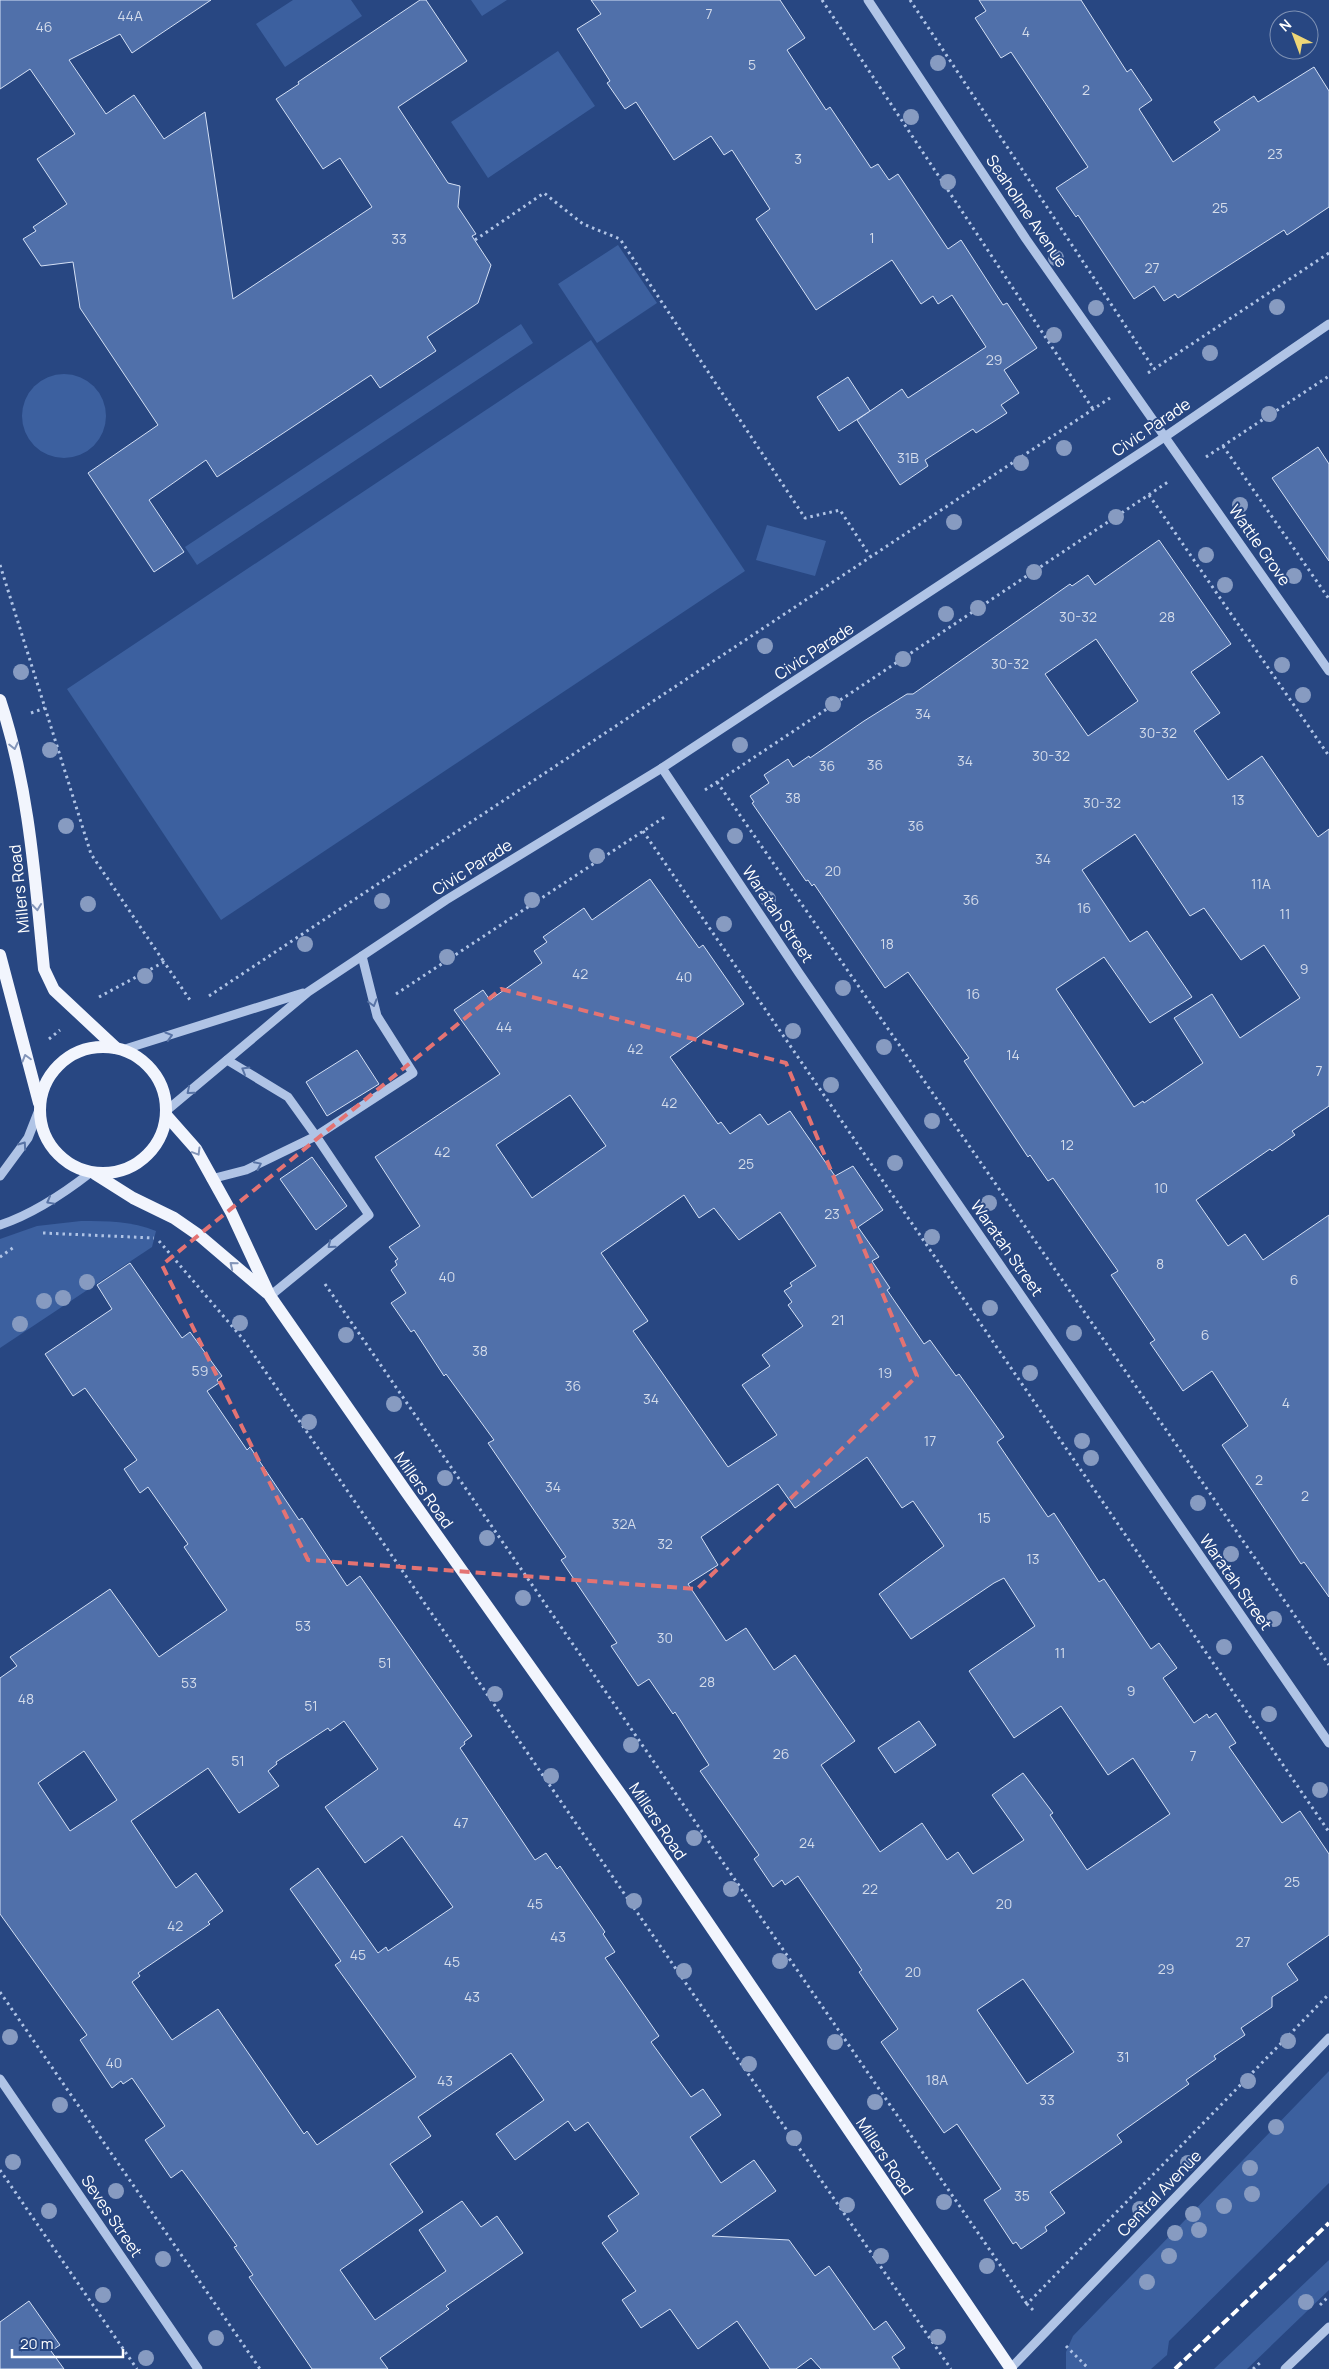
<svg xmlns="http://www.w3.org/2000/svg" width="1329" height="2369" viewBox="0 0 1329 2369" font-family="Manrope,sans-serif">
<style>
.green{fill:#3c609f}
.building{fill:#5070aa;stroke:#d4e0f5;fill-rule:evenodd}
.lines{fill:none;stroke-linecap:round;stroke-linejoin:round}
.path{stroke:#b0c4e6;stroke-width:3;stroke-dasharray:2.5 4;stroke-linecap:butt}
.minor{stroke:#b0c4e6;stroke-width:9}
.major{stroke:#f2f5fd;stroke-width:12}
.rail{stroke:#fff;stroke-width:4;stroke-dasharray:9 4;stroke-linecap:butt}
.tree{fill:#879bc1}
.oneway{stroke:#8395b9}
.oneway2{stroke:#5873a5}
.marked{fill:none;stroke:#e47373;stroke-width:4;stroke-dasharray:10 6;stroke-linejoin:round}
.labels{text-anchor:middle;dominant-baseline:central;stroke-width:4;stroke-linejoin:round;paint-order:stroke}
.number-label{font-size:14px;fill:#d3dbea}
.street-label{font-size:16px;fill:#fff;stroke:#284782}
</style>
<rect width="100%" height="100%" fill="#284782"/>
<g class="green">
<polygon points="293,0 351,0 362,16 285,67 256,24"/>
<polygon points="471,0 507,0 482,16"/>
<polygon points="558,51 595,106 488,178 451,122"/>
<polygon points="618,245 657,303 597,343 558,284"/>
<polygon points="521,324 533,343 197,565 185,547"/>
<polygon points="591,340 745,571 221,920 67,689"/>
<circle cx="64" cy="416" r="42"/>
<polygon points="767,525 826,541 815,576 756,560"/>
<path d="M81 1221C107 1221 132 1221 156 1231L152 1247 0 1348V1239L37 1226Z"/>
<polygon points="1329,2071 1329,2183 1169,2341 1167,2355 1151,2369 1066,2369 1066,2352 1073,2336"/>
<polygon points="1329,2260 1329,2290 1247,2369 1214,2369"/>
</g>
<g class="building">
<polygon points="0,0 211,0 132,53 120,34 69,60 106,114 134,95 164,139 205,112 233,299 372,207 340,158 323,169 276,99 299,84 298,82 420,0 426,0 467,61 398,107 448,183 460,186 458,207 476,234 472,236 491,265 478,303 427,337 436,351 380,388 371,375 217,477 206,460 149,500 184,552 154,572 88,473 158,425 80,308 73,262 41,266 23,239 36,231 33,227 67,204 37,159 75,134 30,69 0,89"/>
<polygon points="591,0 780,0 805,38 787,50 826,110 830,107 871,168 878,164 889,180 898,174 948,249 961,240 1003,305 1007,303 1037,348 1004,370 1019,393 1001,405 1007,413 976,433 973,429 925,460 928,466 900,485 857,420 902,389 908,398 986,347 952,295 938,304 933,296 921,304 892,260 816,310 756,219 770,209 732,150 724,155 711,136 674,160 636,102 625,109 607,83 610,81 577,29 601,14"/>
<polygon points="979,0 1081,0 1127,72 1131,69 1152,100 1139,109 1173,162 1220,130 1214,122 1254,96 1258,102 1314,67 1329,91 1329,207 1287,235 1284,230 1178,298 1175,294 1164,301 1154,286 1134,299 1078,215 1076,217 1056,188 1088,167 1011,52 1001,58 975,18 986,11"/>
<polygon points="848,377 870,411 839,431 817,397"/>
<polygon points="1318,447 1329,464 1329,561 1272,478"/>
<path d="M1159 540 1231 644 1191 672 1220 713 1194 731 1228 780 1262 756 1318 837 1329 829V1106L1292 1131 1295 1135 1272 1151 1270 1149 1196 1200 1228 1246 1245 1234 1263 1260 1329 1215V1597L1304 1562 1301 1564 1222 1445 1248 1426 1212 1371 1183 1391 1150 1343 1155 1340 1111 1275 1118 1271 1053 1178 1048 1181 1030 1155 1028 1157 964 1061 969 1058 908 972 885 988 814 884 812 886 808 880 806 881 752 803 754 802 750 796 769 783 764 775 788 759 793 767 809 756 810 758 864 721 907 694H913L1070 584 1072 586 1088 575 1095 585ZM1096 639 1138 701 1088 736 1045 674ZM1135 834 1190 916 1204 908 1241 960 1264 945 1300 998 1240 1038 1212 994 1174 1018 1203 1063 1144 1103 1143 1101 1134 1107 1056 989 1104 957 1150 1023 1192 997 1147 931 1130 942 1082 870Z"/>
<path d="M650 879 699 948 703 945 744 1004 670 1057 718 1124 721 1122 730 1134 760 1114 768 1125 790 1111 835 1176 853 1166 883 1210 858 1227 879 1257 872 1261 890 1288 887 1290 924 1344 930 1340 956 1376 959 1374 1004 1437 997 1442 1048 1517 1054 1513 1099 1582 1104 1579 1151 1649 1159 1643 1177 1668 1163 1678 1194 1723 1207 1714 1209 1718 1216 1713 1236 1743 1229 1747 1282 1823 1300 1811 1329 1854V1935L1287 1964 1298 1980 1272 1997V2007L1241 2028 1245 2035 1214 2056 1216 2059 1186 2080 1189 2084 1117 2135 1122 2142 1050 2192 1065 2213 1045 2227 1047 2231 1021 2249 1016 2242 1013 2244 984 2200 1001 2189 957 2124 944 2133 881 2042 898 2029 859 1972 862 1970 798 1876 785 1885 782 1880 773 1887 754 1859 759 1855 700 1771 709 1765 675 1712 673 1714 649 1679 638 1686 611 1646 617 1643 561 1560 566 1557 488 1443 494 1440 446 1374 444 1376 414 1330 411 1332 391 1303 406 1293 391 1270 397 1265 395 1261 398 1259 389 1247 420 1226 375 1157 500 1074 454 1010 483 990 490 1000 542 963 534 951 547 942 543 937 584 908 592 920ZM570 1095 606 1146 532 1198 496 1145ZM684 1195 699 1218 714 1208 739 1240 780 1212 816 1266 790 1283 792 1286 784 1291 792 1302 788 1305 803 1326 762 1355 770 1366 742 1385 777 1435 728 1467 633 1331 648 1321 601 1253ZM867 1457 902 1508 913 1501 944 1546 879 1594 911 1639 994 1583 1004 1578 1035 1626 969 1671 1014 1738 1061 1706 1108 1775 1133 1758 1170 1814 1087 1870 1050 1815 1053 1813 1023 1773 992 1795 1024 1840 973 1874 958 1852 947 1860 922 1823 880 1852 821 1765 855 1741 795 1655 774 1670 746 1628 726 1641 688 1584 718 1565 701 1537 778 1484 795 1508ZM1023 1979 1074 2052 1027 2084 977 2010Z"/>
<polygon points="357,1050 379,1084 327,1116 306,1082"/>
<polygon points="312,1157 347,1206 316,1230 280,1179"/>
<path d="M130 1263 182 1338 190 1332 222 1376 217 1380 219 1383 207 1391 247 1450 250 1447 299 1520 302 1518 347 1586 360 1576 472 1736 464 1742 465 1744 460 1748 535 1860 546 1853 557 1869 560 1866 605 1932 603 1934 615 1952 605 1958 659 2036 651 2042 691 2097 703 2089 721 2115 690 2137 721 2183 754 2160 776 2191 712 2236 789 2240 815 2276 829 2266 874 2330 886 2321 905 2348 892 2357 900 2369H821L811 2358 796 2369H770L737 2321 698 2349 670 2309 641 2328 622 2300 636 2291 602 2243 618 2231 608 2216 639 2194 588 2122 575 2131 568 2121 515 2160 496 2134 544 2100 511 2053 418 2117 431 2136 390 2164 423 2212 340 2270 375 2320 446 2271 419 2230 462 2201 481 2227 497 2216 523 2253 446 2306 449 2309 380 2358 388 2369H312L249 2277 253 2275 234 2247 237 2246 204 2200 182 2170 171 2178 145 2140 165 2126 132 2078 123 2084 121 2081 112 2088 80 2040 87 2035 0 1914V1678L17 1666 10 1657 110 1589 159 1657 227 1610 184 1547 188 1544 148 1487 140 1493 124 1469 137 1460 85 1388 73 1396 45 1354 112 1309 97 1285ZM344 1721 378 1769 325 1807 365 1863 402 1836 453 1907 388 1951 386 1947 378 1953 318 1868 290 1889 341 1961 335 1965 416 2077 317 2145 307 2131 304 2134 218 2009 172 2040 132 1982 140 1976 138 1973 210 1924 208 1922 223 1911 196 1873 176 1888 131 1821 208 1768 239 1813 279 1786 268 1771 277 1764 276 1762 328 1728 330 1731ZM84 1751 117 1800 70 1831 38 1783Z"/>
<polygon points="919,1721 936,1745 895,1773 878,1748"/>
<polygon points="29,2301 60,2345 51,2351 64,2369 0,2369 0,2322"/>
</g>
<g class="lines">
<g class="path">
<polyline points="822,0 1093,409"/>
<polyline points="910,0 1154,369"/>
<polyline points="475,240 544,193 583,224 620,239 805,518 840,510 870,556"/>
<polyline points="1148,373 1329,253"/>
<polyline points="1223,446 1329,599"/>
<polyline points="1206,457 1329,376"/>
<polyline points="1149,495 1329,756"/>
<polyline points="0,565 91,854 164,962"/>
<polyline points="31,713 45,708"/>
<polyline points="717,782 1329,1665"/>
<polyline points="705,790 1168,482"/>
<polyline points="643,831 1329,1832"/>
<polyline points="396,994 666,816"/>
<polyline points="209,996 1110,398"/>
<polyline points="99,997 164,962 192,1003"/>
<polyline points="49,1039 60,1030"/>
<polyline points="43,1233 154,1238"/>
<polyline points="159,1241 243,1339 951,2369"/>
<polyline points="0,1257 14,1247"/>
<polyline points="325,1284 1027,2304"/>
<polyline points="0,1992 260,2369"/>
<polyline points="0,2170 137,2369"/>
<polyline points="1320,2305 1329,2296"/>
<polyline points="1033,2310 1027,2304 1329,1994"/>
<polyline points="1066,2346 1089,2369"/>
<polyline points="1253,2369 1262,2361"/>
</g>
<g class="minor">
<polyline points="868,0 1026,239 1329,671"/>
<polyline points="662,768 799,973 1329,1743"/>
<polyline points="122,1050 303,993"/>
<polyline points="166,1111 308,992 446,900 662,768 1166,436 1329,324"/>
<polyline points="0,1176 28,1138 39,1110"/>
<polyline points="211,1179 246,1170 316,1136 288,1097 227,1060"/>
<path d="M0 1225C33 1214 63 1194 90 1173"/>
<polyline points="270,1296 369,1215 316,1136 413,1073 377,1016 362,956"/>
<polyline points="0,2079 198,2369"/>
<polyline points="1010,2369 1329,2038"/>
<polyline points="1285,2369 1329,2327"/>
</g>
<g class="major">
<path d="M0 700C29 787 35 878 44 969L54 990 116 1048"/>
<polyline points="0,955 39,1103"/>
<circle cx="103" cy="1110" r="63"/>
<polyline points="166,1115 196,1149 231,1212 270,1296 407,1493 626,1802 1011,2369"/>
<polyline points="95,1174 133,1198 174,1218 200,1236 267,1293"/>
</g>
<polyline class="rail" points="1175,2369 1329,2223"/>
</g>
<g class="tree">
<circle cx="938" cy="63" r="8"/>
<circle cx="911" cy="117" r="8"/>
<circle cx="948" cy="182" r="8"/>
<circle cx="1056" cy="258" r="8"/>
<circle cx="1277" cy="307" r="8"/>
<circle cx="1096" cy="308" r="8"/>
<circle cx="1054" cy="335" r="8"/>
<circle cx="1210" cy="353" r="8"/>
<circle cx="1269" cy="414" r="8"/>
<circle cx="1064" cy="448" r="8"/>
<circle cx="1021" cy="463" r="8"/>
<circle cx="1240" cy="505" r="8"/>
<circle cx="1116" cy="517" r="8"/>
<circle cx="954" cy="522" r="8"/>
<circle cx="1206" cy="555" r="8"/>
<circle cx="1034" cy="572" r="8"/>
<circle cx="1294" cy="576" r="8"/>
<circle cx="1225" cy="585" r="8"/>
<circle cx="978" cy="608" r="8"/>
<circle cx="946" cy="614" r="8"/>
<circle cx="765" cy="646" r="8"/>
<circle cx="903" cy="659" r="8"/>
<circle cx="1282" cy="665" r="8"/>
<circle cx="21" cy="672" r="8"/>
<circle cx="1303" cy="695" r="8"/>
<circle cx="833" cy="704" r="8"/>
<circle cx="740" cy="745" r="8"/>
<circle cx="50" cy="750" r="8"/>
<circle cx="66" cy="826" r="8"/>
<circle cx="735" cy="836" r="8"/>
<circle cx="597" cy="856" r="8"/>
<circle cx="768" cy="899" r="8"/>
<circle cx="532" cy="900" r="8"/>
<circle cx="382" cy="901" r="8"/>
<circle cx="88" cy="904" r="8"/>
<circle cx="724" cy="924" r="8"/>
<circle cx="305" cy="944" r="8"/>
<circle cx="447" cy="957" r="8"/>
<circle cx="145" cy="976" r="8"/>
<circle cx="843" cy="988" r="8"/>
<circle cx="793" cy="1031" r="8"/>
<circle cx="884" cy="1047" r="8"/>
<circle cx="831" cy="1085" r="8"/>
<circle cx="932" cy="1121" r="8"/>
<circle cx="895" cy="1163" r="8"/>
<circle cx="989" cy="1203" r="8"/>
<circle cx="932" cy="1237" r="8"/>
<circle cx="87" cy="1282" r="8"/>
<circle cx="63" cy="1298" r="8"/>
<circle cx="44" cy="1301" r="8"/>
<circle cx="990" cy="1308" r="8"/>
<circle cx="240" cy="1323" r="8"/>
<circle cx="20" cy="1324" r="8"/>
<circle cx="1074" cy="1333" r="8"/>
<circle cx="346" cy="1335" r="8"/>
<circle cx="1030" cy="1373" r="8"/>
<circle cx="394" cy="1404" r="8"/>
<circle cx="309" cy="1422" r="8"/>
<circle cx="1082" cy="1441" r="8"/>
<circle cx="1091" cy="1458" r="8"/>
<circle cx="445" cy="1478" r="8"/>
<circle cx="1198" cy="1503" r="8"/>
<circle cx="487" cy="1538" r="8"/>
<circle cx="1231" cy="1554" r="8"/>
<circle cx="523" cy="1598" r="8"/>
<circle cx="1274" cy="1619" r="8"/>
<circle cx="1224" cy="1647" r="8"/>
<circle cx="495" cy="1694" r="8"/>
<circle cx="1269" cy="1714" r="8"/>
<circle cx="631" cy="1745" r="8"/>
<circle cx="551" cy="1776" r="8"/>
<circle cx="1320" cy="1790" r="8"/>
<circle cx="694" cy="1838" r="8"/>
<circle cx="731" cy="1889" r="8"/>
<circle cx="634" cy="1901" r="8"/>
<circle cx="780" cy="1961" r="8"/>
<circle cx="684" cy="1971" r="8"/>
<circle cx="10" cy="2037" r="8"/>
<circle cx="1288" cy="2041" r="8"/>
<circle cx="835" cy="2042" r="8"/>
<circle cx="749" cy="2064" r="8"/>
<circle cx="1248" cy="2081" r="8"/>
<circle cx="875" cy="2102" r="8"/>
<circle cx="60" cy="2105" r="8"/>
<circle cx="1276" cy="2127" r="8"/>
<circle cx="794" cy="2138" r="8"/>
<circle cx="13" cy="2162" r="8"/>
<circle cx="1188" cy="2163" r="8"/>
<circle cx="1250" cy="2168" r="8"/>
<circle cx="116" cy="2191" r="8"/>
<circle cx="1252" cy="2194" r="8"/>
<circle cx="944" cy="2202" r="8"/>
<circle cx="847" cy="2205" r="8"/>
<circle cx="1224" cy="2206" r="8"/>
<circle cx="1140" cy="2209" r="8"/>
<circle cx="49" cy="2211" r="8"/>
<circle cx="1193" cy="2214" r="8"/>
<circle cx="1199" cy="2230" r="8"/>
<circle cx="1175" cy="2233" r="8"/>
<circle cx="881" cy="2256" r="8"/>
<circle cx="1169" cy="2256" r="8"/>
<circle cx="163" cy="2259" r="8"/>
<circle cx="987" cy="2266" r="8"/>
<circle cx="1147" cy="2282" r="8"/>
<circle cx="103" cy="2295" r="8"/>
<circle cx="1306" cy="2302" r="8"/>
<circle cx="938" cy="2337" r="8"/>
<circle cx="216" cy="2338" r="8"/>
<circle cx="146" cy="2358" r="8"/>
</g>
<defs><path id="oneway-chevron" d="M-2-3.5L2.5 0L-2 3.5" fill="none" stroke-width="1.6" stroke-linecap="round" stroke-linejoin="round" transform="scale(1.25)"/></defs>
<g class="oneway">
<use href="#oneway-chevron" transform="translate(14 746) rotate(77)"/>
<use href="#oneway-chevron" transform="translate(37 907) rotate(84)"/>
<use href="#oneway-chevron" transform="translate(26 1058) rotate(-106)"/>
<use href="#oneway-chevron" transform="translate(197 1152) rotate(59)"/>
<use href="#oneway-chevron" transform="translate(233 1265) rotate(-141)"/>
</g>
<g class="oneway2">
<use href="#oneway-chevron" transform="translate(373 1003) rotate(74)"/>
<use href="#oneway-chevron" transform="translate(169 1036) rotate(-17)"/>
<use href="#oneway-chevron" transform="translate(245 1070) rotate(-150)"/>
<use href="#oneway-chevron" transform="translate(190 1091) rotate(140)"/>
<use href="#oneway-chevron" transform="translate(23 1145) rotate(-55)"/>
<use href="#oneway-chevron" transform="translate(258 1165) rotate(-26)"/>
<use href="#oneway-chevron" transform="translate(50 1201) rotate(151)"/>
<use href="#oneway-chevron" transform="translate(331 1245) rotate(141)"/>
</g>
<path class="marked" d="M501 989 786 1063 917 1376 697 1589 308 1560 162 1265Z"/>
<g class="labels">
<g class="number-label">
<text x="709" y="13">7</text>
<text x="130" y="15">44A</text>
<text x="44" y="26">46</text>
<text x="1026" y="31">4</text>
<text x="752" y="64">5</text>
<text x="1086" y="89">2</text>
<text x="1275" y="153">23</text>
<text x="798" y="158">3</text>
<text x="1220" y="207">25</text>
<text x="872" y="237">1</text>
<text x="399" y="238">33</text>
<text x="1152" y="267">27</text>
<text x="994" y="359">29</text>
<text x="908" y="457">31B</text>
<text x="1078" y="616">30-32</text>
<text x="1167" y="616">28</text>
<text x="1010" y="663">30-32</text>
<text x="923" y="713">34</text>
<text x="1158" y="732">30-32</text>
<text x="1051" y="755">30-32</text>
<text x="965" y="760">34</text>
<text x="875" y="764">36</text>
<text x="827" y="765">36</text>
<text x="793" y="797">38</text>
<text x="1238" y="799">13</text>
<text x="1102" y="802">30-32</text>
<text x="916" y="825">36</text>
<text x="1043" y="858">34</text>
<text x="833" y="870">20</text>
<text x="1261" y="883">11A</text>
<text x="971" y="899">36</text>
<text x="1084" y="907">16</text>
<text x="1285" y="913">11</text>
<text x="887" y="943">18</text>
<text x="1304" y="968">9</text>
<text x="580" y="973">42</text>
<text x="684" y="976">40</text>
<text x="973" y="993">16</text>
<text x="504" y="1026">44</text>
<text x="635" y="1048">42</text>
<text x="1013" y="1054">14</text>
<text x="1319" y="1070">7</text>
<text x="669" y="1102">42</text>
<text x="1067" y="1144">12</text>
<text x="442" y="1151">42</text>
<text x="746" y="1163">25</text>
<text x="1161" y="1187">10</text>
<text x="832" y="1213">23</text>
<text x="1160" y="1263">8</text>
<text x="447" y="1276">40</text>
<text x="1294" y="1279">6</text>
<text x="838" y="1319">21</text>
<text x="1205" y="1334">6</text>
<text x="480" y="1350">38</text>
<text x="200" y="1370">59</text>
<text x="885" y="1372">19</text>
<text x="573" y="1385">36</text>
<text x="651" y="1398">34</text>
<text x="1286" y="1402">4</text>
<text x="930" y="1440">17</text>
<text x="1259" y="1479">2</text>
<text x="553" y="1486">34</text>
<text x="1305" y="1495">2</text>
<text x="984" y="1517">15</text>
<text x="624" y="1523">32A</text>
<text x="665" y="1543">32</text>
<text x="1033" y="1558">13</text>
<text x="303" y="1625">53</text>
<text x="665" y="1637">30</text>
<text x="1060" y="1652">11</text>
<text x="385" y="1662">51</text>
<text x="707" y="1681">28</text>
<text x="189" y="1682">53</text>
<text x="1131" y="1690">9</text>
<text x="26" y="1698">48</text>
<text x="311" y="1705">51</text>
<text x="781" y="1753">26</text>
<text x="1193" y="1755">7</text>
<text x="238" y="1760">51</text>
<text x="461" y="1822">47</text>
<text x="807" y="1842">24</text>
<text x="1292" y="1881">25</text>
<text x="870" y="1888">22</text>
<text x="535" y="1903">45</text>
<text x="1004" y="1903">20</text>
<text x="175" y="1925">42</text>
<text x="558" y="1936">43</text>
<text x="1243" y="1941">27</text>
<text x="358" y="1954">45</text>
<text x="452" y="1961">45</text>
<text x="1166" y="1968">29</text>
<text x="913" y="1971">20</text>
<text x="472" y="1996">43</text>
<text x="1123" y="2056">31</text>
<text x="114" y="2062">40</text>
<text x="937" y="2079">18A</text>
<text x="445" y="2080">43</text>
<text x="1047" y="2099">33</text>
<text x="1022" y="2195">35</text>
</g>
<g class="street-label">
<text transform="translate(1027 211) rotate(56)">Seaholme Avenue</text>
<text transform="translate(1151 427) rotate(-34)">Civic Parade</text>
<text transform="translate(1260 545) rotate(55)">Wattle Grove</text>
<text transform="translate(814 651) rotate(-33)">Civic Parade</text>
<text transform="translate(472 867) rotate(-32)">Civic Parade</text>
<text transform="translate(19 889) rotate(-96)">Millers Road</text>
<text transform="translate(778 914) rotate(56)">Waratah Street</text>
<text transform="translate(1007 1248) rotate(55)">Waratah Street</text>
<text transform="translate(424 1490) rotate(55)">Millers Road</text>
<text transform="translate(1236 1582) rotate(55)">Waratah Street</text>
<text transform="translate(658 1821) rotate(56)">Millers Road</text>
<text transform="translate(885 2156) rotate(56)">Millers Road</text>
<text transform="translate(1159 2193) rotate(-46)">Central Avenue</text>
<text transform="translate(112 2216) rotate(56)">Seves Street</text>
</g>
</g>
<g transform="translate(1294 35) rotate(318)"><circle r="24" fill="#284782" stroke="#7e91b4"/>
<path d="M0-4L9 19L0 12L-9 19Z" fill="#eed677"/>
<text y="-8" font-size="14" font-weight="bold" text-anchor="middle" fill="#ffffff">N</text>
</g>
<path d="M12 2349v8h111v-8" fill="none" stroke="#ffffff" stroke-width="2.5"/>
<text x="20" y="2349" font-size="15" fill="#ffffff" stroke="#284782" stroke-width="4" paint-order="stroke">20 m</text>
</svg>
